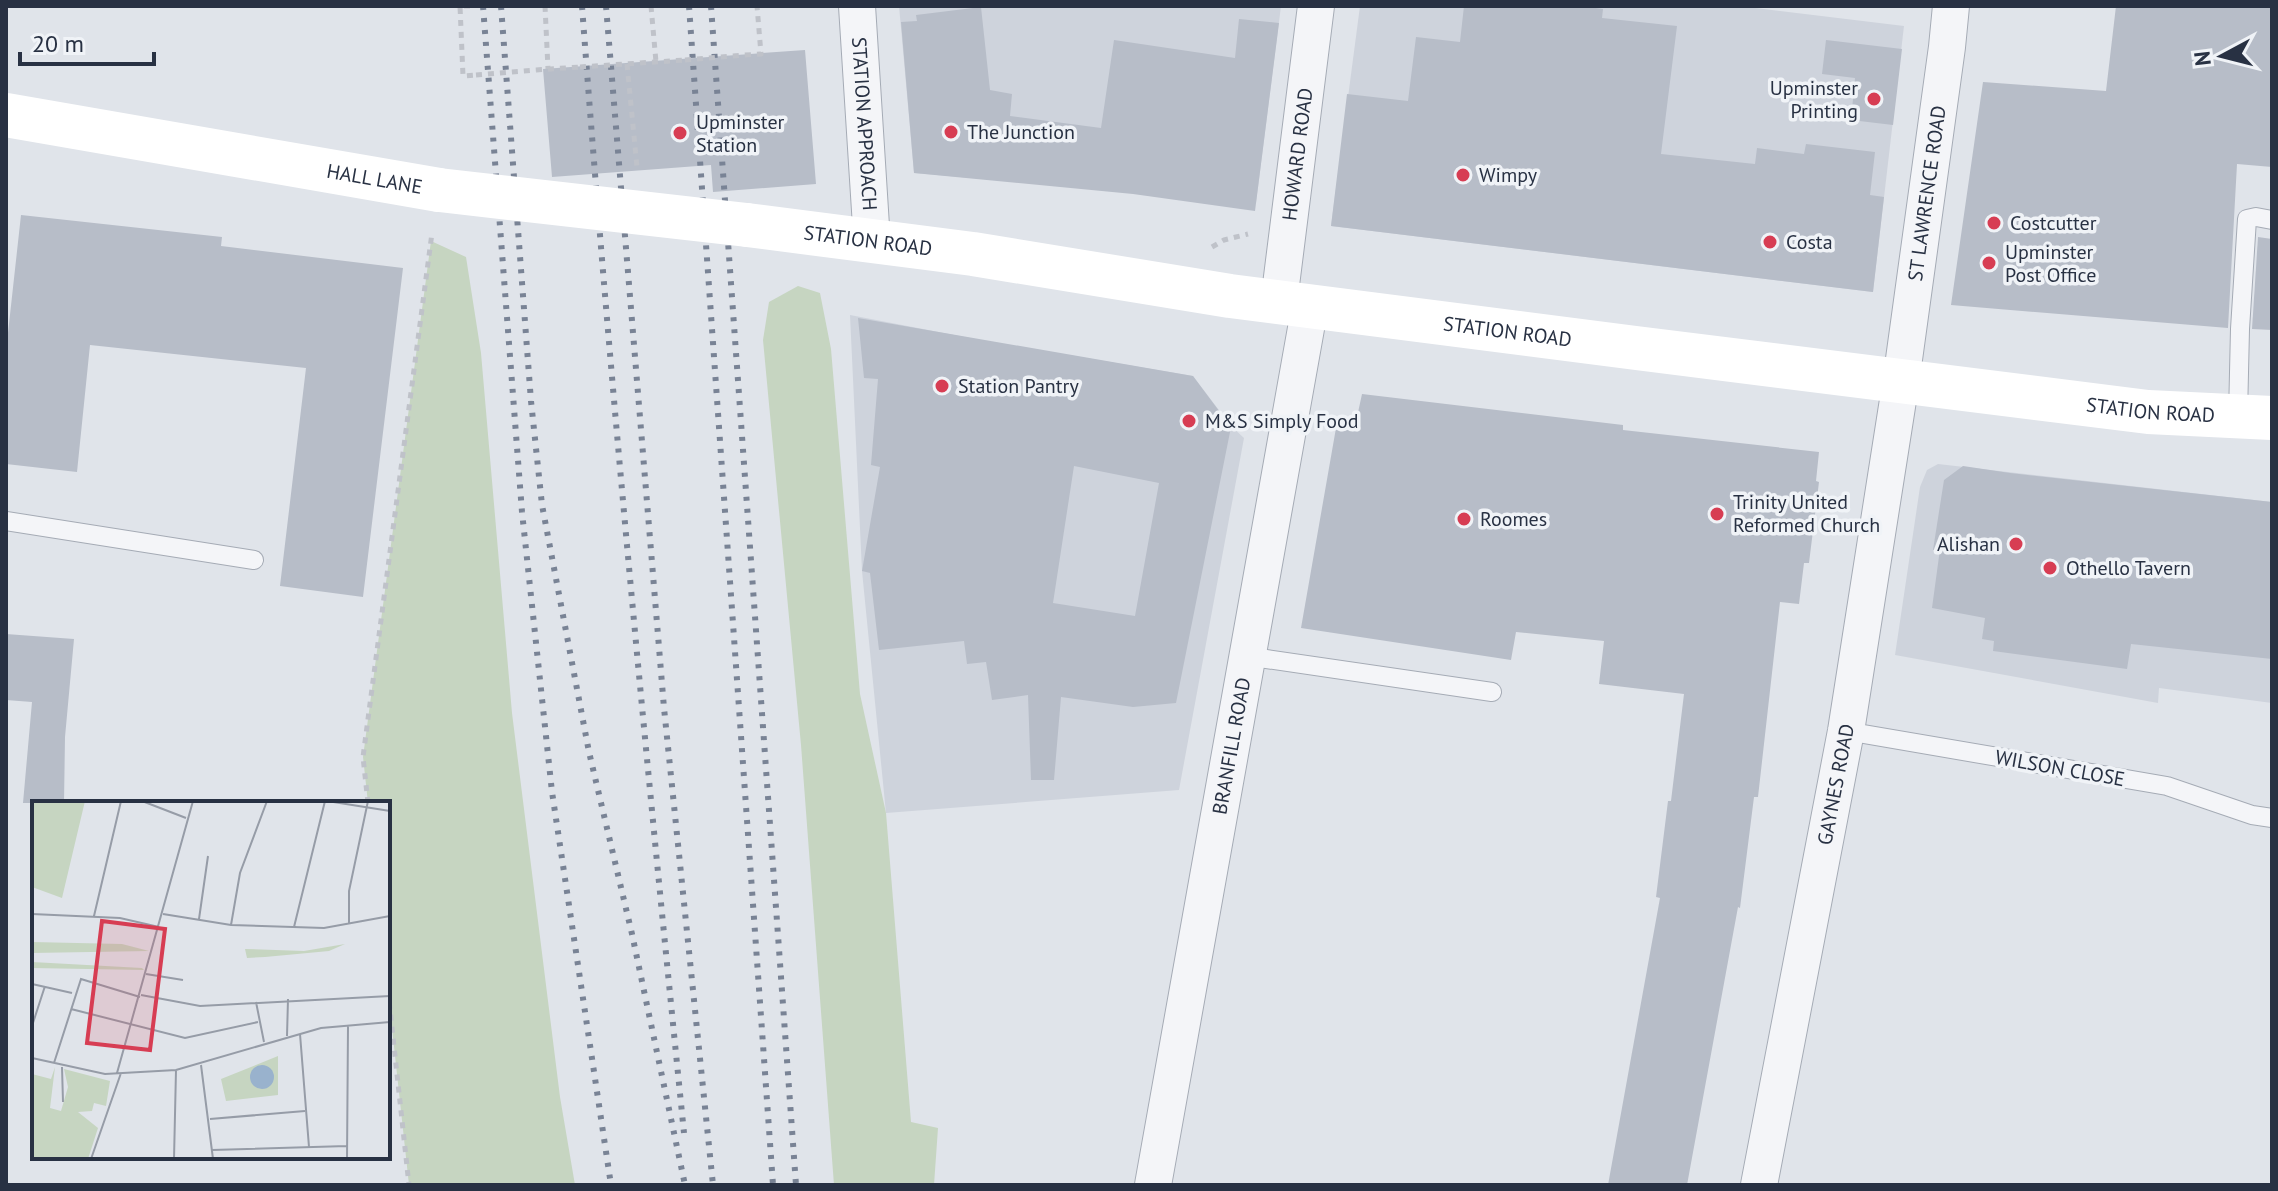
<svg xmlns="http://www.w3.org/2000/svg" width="2278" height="1191" viewBox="0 0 2278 1191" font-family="'PT Sans',sans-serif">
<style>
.built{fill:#ced3dc}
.green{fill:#c6d5c1}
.building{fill:#b7bdc8;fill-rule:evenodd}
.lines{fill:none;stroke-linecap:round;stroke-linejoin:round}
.lane-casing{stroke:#a5abb5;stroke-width:20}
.street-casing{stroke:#a5abb5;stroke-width:38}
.path{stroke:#bfc2c9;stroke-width:5;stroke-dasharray:6 6;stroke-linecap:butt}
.lane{stroke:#f4f5f8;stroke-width:18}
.street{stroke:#f4f5f8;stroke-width:36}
.secondary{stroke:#fff;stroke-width:44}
.rail{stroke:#798395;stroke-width:6;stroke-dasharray:4 8;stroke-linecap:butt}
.path-bridge{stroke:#bfc2c9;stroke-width:5;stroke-dasharray:6 6;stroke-linecap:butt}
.secondary-bridge{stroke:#fff;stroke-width:44}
.poi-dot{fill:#d73d53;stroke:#f0f3f7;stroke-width:3}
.labels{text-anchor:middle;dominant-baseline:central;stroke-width:7;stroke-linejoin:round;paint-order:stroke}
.poi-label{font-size:20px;fill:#283143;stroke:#f0f3f7;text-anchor:start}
.street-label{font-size:20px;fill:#283143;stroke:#f0f3f7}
.inset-road{fill:none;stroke:#969ca7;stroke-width:2}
.view{fill:#d73d53;fill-opacity:0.15;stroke:#d73d53;stroke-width:4}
.inset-edge{fill:none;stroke:#283143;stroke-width:4}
</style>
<rect width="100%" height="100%" fill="#e0e4ea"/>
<g class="built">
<polygon points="899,6 1281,6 1256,203 914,173"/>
<polygon points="1360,6 1739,6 1904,26 1873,292 1331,226"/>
<polygon points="850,315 996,343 1193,376 1231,426 1244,438 1179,790 886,813 862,571"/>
<polygon points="1938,464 2272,502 2272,703 2159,688 2158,703 1895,655 1920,487 1927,470"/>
</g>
<g class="green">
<polygon points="431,241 466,257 481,353 512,713 560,1097 575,1185 409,1185 388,991 388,803 368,803 363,757"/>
<polygon points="798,286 820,293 831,349 860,694 886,813 911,1122 938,1128 934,1185 834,1185 801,745 763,340 769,302"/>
</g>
<g class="building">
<polygon points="1464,6 1581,6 1603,9 1602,18 1677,26 1661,154 1755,164 1757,148 1804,154 1806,144 1875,152 1870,195 1884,197 1873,292 1331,226 1347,94 1408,101 1416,37 1460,42"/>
<polygon points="2116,6 2272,6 2272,167 2237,164 2228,328 1951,305 1983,82 2106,91"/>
<polygon points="981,7 990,90 1012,94 1010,116 1101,128 1114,40 1235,58 1239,19 1279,23 1255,211 1133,194 914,173 901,22 917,21 916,15"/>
<polygon points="1826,40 1902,49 1893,125 1851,120 1855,78 1822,74"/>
<polygon points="805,50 816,184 713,192 711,165 552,177 543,69"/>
<polygon points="21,215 222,237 221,246 403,268 363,597 280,586 306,368 90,345 77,472 6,464 6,351"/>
<polygon points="2258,237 2272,239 2272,330 2252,329"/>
<path d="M858 318 1193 376 1231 427 1176 703 1133 707 1061 697 1054 780H1031L1028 695 992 700 986 662 967 664 964 641 879 650 870 573 862 571 880 467 871 465 878 379 864 378ZM1074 466 1159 483 1135 616 1053 603Z"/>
<polygon points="1362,394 1623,425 1623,430 1819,452 1816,481 1819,482 1809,563 1804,563 1799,604 1780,602 1758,797 1754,797 1740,908 1738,907 1687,1185 1608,1185 1660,898 1656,897 1668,801 1671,801 1684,694 1599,684 1604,641 1516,632 1511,660 1301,628 1336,428 1354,431"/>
<polygon points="1963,466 2010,473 2272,502 2272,659 2131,644 2127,669 1993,651 1994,641 1982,639 1985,618 1932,608 1940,549 1933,550 1944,480"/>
<polygon points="6,634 74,639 65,737 64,803 23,803 32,702 6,700"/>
</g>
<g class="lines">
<defs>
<g id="lane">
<polyline points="2238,416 2240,329 2247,219 2256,217 2272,220"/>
<polyline points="6,521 254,560"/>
<polyline points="1246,656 1492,692"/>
<polyline points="1846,731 2167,786 2252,815 2272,818"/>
</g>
<g id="street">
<path id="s1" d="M857 6 872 242"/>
<path id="s2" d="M1279 301 1316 6"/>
<path id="s3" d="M1153 1185 1310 306"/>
<path id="s4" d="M1759 1185 1846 731 1901 381 1947 47 1951 6"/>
</g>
</defs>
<use href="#lane" class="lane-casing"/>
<use href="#street" class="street-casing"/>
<g class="path">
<polyline points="470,6 460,6 463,76 476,75"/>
<polyline points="545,6 548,69"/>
<polyline points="651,6 656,62"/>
<polyline points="745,55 761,54 757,6"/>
<polyline points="640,63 685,60"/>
<polyline points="627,64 637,167"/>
<polyline points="536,70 580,67"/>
<polyline points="1212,247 1224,240 1248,234"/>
<polyline points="368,803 363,757 432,233"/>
<polyline points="388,991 409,1185"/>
</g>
<use href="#lane" class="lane"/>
<use href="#street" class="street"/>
<g class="secondary">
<path id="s5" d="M6 115 439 190"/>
<path id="s6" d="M747 225 973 254 1230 296 1636 348 2148 412 2272 418"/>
</g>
<g class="rail">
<polyline points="483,6 522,512 552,792 611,1185"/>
<polyline points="501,6 531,401 542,505 589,752 632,934 685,1185"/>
<path d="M582 6C610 382 646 758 684 1133"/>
<polyline points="606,6 664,708 713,1185"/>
<polyline points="689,6 773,1185"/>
<polyline points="711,6 796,1185"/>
</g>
<g class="path-bridge">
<polyline points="685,60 745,55"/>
<polyline points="580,67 640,63"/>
<polyline points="476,75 536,70"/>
</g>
<polyline class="secondary-bridge" points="439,190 747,225"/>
</g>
<g class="poi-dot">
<circle cx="1874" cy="99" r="8"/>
<circle cx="951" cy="132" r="8"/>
<circle cx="680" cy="133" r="8"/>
<circle cx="1463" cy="175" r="8"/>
<circle cx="1994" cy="223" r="8"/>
<circle cx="1770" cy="242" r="8"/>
<circle cx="1989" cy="263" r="8"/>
<circle cx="942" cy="386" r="8"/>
<circle cx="1189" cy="421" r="8"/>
<circle cx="1717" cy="514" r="8"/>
<circle cx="1464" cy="519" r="8"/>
<circle cx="2016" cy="544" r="8"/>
<circle cx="2050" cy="568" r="8"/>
</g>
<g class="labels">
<g class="poi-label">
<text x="1858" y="88" text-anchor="end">Upminster<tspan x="1858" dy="23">Printing</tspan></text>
<text x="696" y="122">Upminster<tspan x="696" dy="23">Station</tspan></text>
<text x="967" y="132">The Junction</text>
<text x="1479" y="175">Wimpy</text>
<text x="2010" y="223">Costcutter</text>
<text x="1786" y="242">Costa</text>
<text x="2005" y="252">Upminster<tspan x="2005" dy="23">Post Office</tspan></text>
<text x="958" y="386">Station Pantry</text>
<text x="1205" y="421">M&amp;S Simply Food</text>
<text x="1733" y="502">Trinity United<tspan x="1733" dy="23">Reformed Church</tspan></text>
<text x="1480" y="519">Roomes</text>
<text x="2000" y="544" text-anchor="end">Alishan</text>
<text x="2066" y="568">Othello Tavern</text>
</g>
<g class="street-label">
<text stroke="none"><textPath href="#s1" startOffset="118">STATION APPROACH</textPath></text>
<text stroke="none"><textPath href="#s2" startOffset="148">HOWARD ROAD</textPath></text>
<text stroke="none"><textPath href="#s5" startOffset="374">HALL LANE</textPath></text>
<text stroke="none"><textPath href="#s4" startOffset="1006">ST LAWRENCE ROAD</textPath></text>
<text stroke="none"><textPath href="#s6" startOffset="122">STATION ROAD</textPath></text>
<text stroke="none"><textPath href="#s6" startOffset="768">STATION ROAD</textPath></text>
<text stroke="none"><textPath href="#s6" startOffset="1416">STATION ROAD</textPath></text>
<text stroke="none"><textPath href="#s3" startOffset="446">BRANFILL ROAD</textPath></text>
<text transform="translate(2060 768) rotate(10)">WILSON CLOSE</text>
<text stroke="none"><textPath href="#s4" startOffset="408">GAYNES ROAD</textPath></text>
</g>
</g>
<g transform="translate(32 801)">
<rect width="358" height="358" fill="#e0e4ea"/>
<path d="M0 0H53L30 97 0 86ZM0 141 90 143 117 150 0 152ZM313 143 297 150 233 156 215 157 213 148 272 150ZM0 161 110 167 112 169 0 167ZM246 255V294L194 300 189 278ZM23 266 18 307 29 310 36 286 32 268 78 280 74 305 62 302 60 310 46 311 66 327 56 358H0V273L19 278Z" fill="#c6d5c1"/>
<path d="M218 276a12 12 0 1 1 24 0a12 12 0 1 1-24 0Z" fill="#99b2cd"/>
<path class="inset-road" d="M110 0 154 17M295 0 358 10M0 113 88 117 127 126M131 113 199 124 292 127 358 115M62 115 89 0M167 118 176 55M317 123V90L336 0M199 124 208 72 235 0M262 126 293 0M114 173 151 179M0 183 40 192M109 194 168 205 358 195M224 201 232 241M39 208 153 237 226 221M0 225 13 185M268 233 277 346M255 235 256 198M0 257 73 273 144 269 289 227 358 221M22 262 49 178 108 196M169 264 181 358M30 266 31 301M85 272 161 0M178 318 273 310M180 349 315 345M59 358 89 272M142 358 144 269M315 358 316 225"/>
<path class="view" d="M70 120 133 128 118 249 55 242Z"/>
<rect width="358" height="358" class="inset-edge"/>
</g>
<rect width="2278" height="1191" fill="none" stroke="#283143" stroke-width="16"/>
<g transform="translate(2222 56) rotate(263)" stroke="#f0f3f7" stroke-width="6" paint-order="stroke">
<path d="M0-6L14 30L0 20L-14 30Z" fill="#283143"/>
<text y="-12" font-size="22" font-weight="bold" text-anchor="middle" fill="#283143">N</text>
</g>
<path d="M20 52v12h134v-12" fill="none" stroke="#283143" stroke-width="4"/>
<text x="32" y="52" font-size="24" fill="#283143" stroke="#f0f3f7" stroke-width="6" paint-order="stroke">20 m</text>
</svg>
